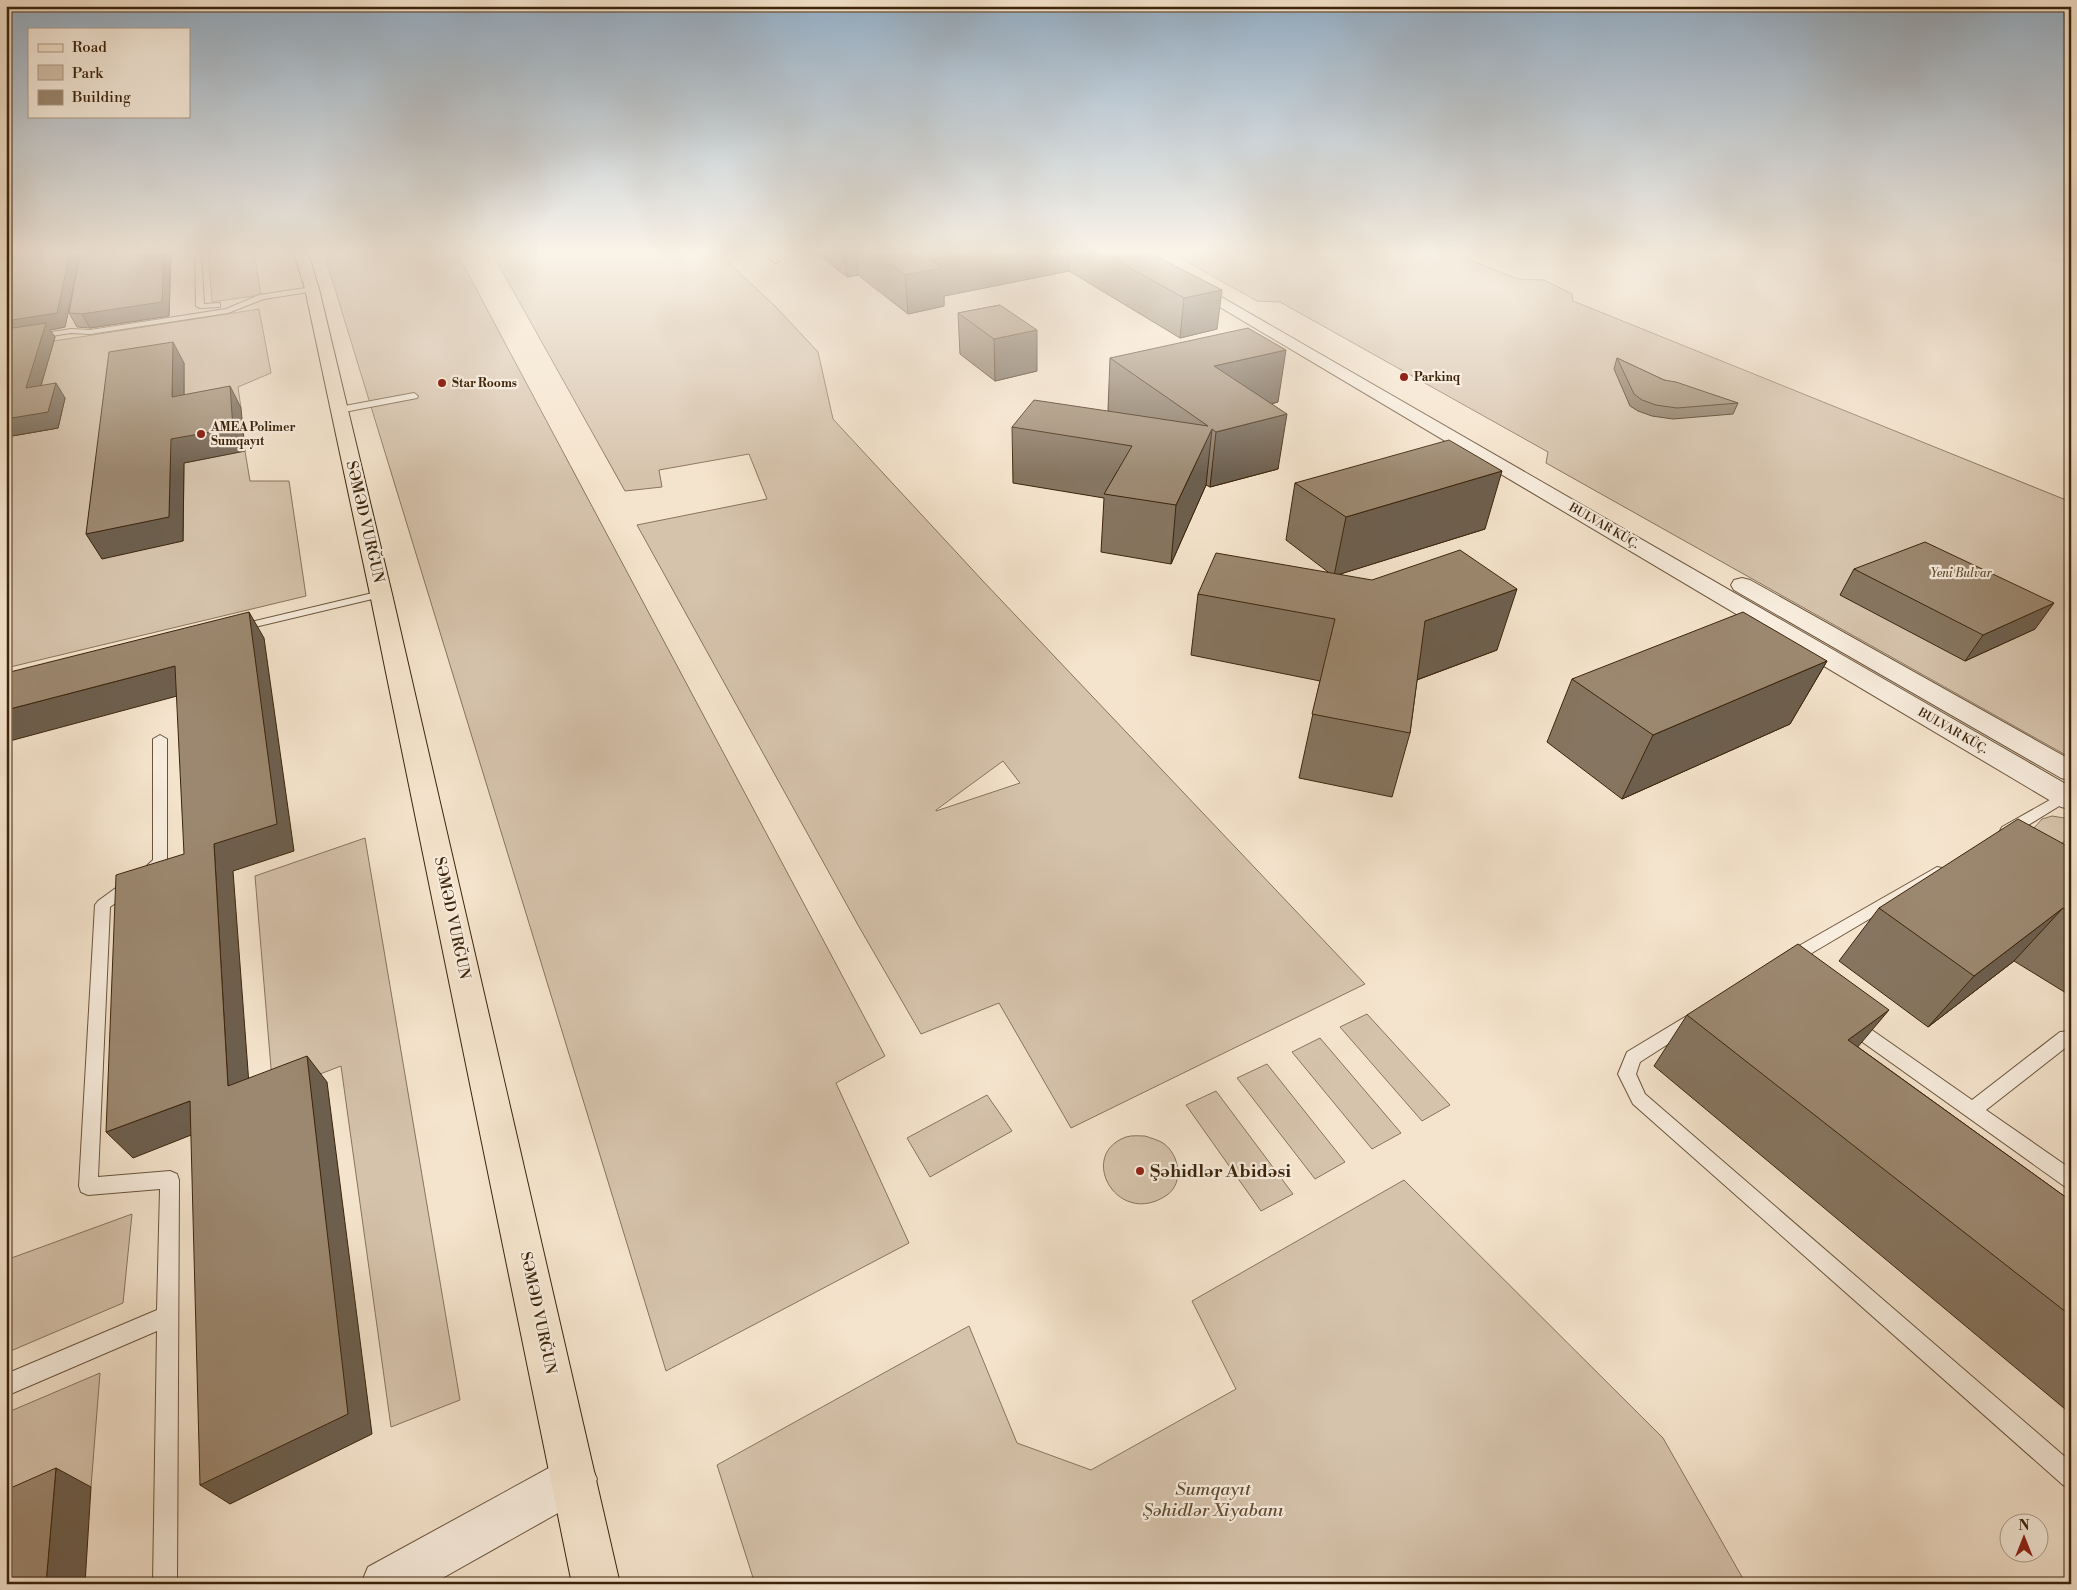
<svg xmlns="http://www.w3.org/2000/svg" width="2077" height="1590" viewBox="0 0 2077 1590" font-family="'Libre Bodoni',serif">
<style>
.green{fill:#d6c3ac;stroke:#89745c;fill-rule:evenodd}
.water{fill:#b6a38b;stroke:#857058}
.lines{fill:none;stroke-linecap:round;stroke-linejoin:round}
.service-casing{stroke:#6a543c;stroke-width:2}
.tertiary-casing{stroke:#6a543c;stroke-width:2}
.primary-casing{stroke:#3c240b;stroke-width:2}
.service{fill:#f8edde;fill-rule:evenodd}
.tertiary{fill:#f8edde;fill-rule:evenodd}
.primary{fill:#f5e4cd;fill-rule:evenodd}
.wall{fill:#867560;stroke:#3c240b}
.shaded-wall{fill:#6d5f4e;stroke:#3c240b}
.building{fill:#9c8870;stroke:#3c240b}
.poi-dot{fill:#8f2418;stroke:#f8edde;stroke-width:2}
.labels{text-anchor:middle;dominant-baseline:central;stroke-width:4.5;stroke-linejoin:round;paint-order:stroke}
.far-poi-label{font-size:12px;font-weight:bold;fill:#3c240b;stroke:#f8edde;text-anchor:start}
.far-street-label{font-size:12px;fill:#3c240b;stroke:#f8edde}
.far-park-label{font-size:12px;font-style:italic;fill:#624c33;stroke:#f8edde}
.street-label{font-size:15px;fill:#3c240b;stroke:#f8edde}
.near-poi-label{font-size:18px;font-weight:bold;fill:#3c240b;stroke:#f8edde;text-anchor:start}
.near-park-label{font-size:18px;font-style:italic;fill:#624c33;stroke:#f8edde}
</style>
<rect width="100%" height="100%" fill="#f5e4cd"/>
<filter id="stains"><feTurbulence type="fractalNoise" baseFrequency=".004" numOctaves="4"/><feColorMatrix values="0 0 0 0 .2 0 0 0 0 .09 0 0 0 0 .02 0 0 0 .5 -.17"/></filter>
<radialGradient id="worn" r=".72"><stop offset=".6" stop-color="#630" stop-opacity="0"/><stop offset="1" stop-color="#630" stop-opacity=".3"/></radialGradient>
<g class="green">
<polygon points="208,253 254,253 261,295 212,302"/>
<polygon points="324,253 457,253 885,1056 836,1083 909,1243 666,1371"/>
<path d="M492 253H718L775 306 818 352 833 419 982 580 1365 984 1071 1128 999 1003 921 1034 858 925 637 525 767 499 749 454 659 470 662 487 625 491ZM1003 761 1020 783 936 811V810Z"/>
<polygon points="1171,253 1452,253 1518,279 1544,280 1572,294 1573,301 2071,502 2071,758 1546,463 1548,452 1280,302 1257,301"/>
<polygon points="259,309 271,373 238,387 241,408 184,419 184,363 183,541 184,463 245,451 250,481 289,481 306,596 6,668 6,437 58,428 6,408 50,354 54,341"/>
<polygon points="2052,816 2071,819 2071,842 2067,840 2052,849 2034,828 2042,819"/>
<polygon points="365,838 460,1400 391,1427 341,1066 273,1092 255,876"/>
<polygon points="1367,1014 1450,1105 1422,1121 1340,1027"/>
<polygon points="1320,1038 1401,1133 1372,1149 1292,1052"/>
<polygon points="1267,1064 1345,1162 1315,1179 1237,1078"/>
<polygon points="1216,1091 1293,1194 1261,1211 1186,1105"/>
<polygon points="987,1095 1012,1131 930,1177 907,1138"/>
<path d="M1145 1136C1151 1138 1158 1140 1163 1143 1180 1155 1184 1183 1167 1195 1118 1229 1076 1155 1126 1137 1132 1135 1140 1136 1145 1136Z"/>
<polygon points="1404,1180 1663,1438 1746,1584 755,1584 717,1465 969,1326 1017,1443 1091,1470 1236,1389 1192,1301"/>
<polygon points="132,1214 123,1303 6,1353 6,1260"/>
<polygon points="100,1373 91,1487 6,1525 6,1413"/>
</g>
<polygon class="water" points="2029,253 2071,253 2071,265"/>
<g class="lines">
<defs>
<g id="service">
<polygon points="195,253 201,253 204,304 220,303 220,307 200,308 196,306"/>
<polygon points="763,253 770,253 780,262 775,263"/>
<polygon points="312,287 316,289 315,291 264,299 228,313 90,334 71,333 6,343 6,339 71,329 90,330 226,309 259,295"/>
<polygon points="414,393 418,396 417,398 339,413 335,410 339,407"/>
<polygon points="381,591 387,594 385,596 238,631 232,628 234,626"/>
<path d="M160 735 167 739V862C162 871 151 880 141 877L139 873 153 860V739Z"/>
<polygon points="2064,792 2069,794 2071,797 2069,800 2012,835 2002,835 2000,831 2002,827"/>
<polygon points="1937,867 1942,868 1944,872 1942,876 1795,963 1789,965 1783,963 1781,959 1783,955"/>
<polygon points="129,880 134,882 136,886 134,890 110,907 98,1177 170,1171 177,1174 179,1180 177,1584 153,1584 157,1331 6,1396 6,1374 157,1310 160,1189 88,1195 81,1192 79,1186 95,905 98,901 124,882"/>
<polygon points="1695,1011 1701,1013 1703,1018 1701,1023 1640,1062 1636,1074 1645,1094 2071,1462 2071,1488 2063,1485 1633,1104 1618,1074 1627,1052"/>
<polygon points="1853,1019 1859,1021 1972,1100 2060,1032 2071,1031 2071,1045 2069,1045 1986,1110 2071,1169 2071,1189 2064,1186 1847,1031 1845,1026 1847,1021"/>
</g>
<g id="tertiary">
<polygon points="1129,253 1145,253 2071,787 2071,809 2061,807"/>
<polygon points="1742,578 1750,580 2071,760 2071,781 2061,778 1734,590 1731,585 1734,580"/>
<polygon points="574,1456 590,1463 597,1479 590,1495 432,1584 361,1584 368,1567 558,1463"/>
</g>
<polygon id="primary" points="294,253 308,253 319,289 392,594 620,1584 572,1584 370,594 305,289"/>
</defs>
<use href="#service" class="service-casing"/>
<use href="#tertiary" class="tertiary-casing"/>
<use href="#primary" class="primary-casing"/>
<use href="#service" class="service"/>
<use href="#tertiary" class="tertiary"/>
<use href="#primary" class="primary"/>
</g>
<g class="wall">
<polygon points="6,253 171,253 169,316 90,328 77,327 69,313 77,269 65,327 50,330 55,337 41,385 65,398 58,428 6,437 11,268 6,269"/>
<polygon points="817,253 1150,253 1217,329 1180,338 1069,271 944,296 944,306 908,314 858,275 847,277"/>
<polygon points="1000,305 1037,371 995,381 960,354 958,313"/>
<polygon points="1110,358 1278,402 1271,404 1278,469 1210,487 1206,485 1171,564 1101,552 1104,498 1013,483 1012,427 1109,411 1108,410"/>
<polygon points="1617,358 1664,380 1738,403 1733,414 1673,419 1652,416 1638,411 1630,406 1614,369"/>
<polygon points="1295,483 1485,529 1340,574 1497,650 1417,680 1410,733 1392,797 1299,778 1320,681 1191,655 1198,594 1328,572 1286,540"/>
<polygon points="1854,569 2035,629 1965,661 1840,595"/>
<polygon points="1827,661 1790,724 1622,799 1547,742 1572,679"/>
<polygon points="2071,848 2071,996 2014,961 1928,1027 1839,961 1879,908"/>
<polygon points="1687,1015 1858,1047 2071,1201 2071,1414 1654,1066"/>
</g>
<g class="shaded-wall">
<polygon points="16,253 24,267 6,269 6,255"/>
<polygon points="70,253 77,253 82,261 78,265 65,327 50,330 55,337 36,403 26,388 6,338 6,321"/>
<polygon points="164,253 171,253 169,316 90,328 82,314"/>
<polygon points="844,253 855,253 858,275 847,277"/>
<polygon points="967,253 1069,253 1069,271 944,296 944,306 908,314 905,275 930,260"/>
<polygon points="1222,290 1217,329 1180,338 1184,298"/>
<polygon points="1037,330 1037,371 995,381 994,339"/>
<polygon points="173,342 184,363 184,419 172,397"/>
<polygon points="1286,350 1278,402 1208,419 1214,366"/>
<polygon points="56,383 65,398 58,428 6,437 6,419"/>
<polygon points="230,386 241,408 245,451 184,463 183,541 102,559 86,534 171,439"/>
<polygon points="1287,414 1278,469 1210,487 1216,432"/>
<polygon points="1212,429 1206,485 1171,564 1176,505"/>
<polygon points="1502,471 1485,529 1334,576 1346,517"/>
<polygon points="1517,589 1497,650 1408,683 1425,621"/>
<polygon points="2054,603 2035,629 1965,661 1983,635"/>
<polygon points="249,612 264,638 294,851 233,871 251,1111 228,1086 214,844"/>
<polygon points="1827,661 1790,724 1622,799 1653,735"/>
<polygon points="175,666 192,692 6,742 6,710"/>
<polygon points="2063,908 2014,961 1928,1027 1974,976"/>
<polygon points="1889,1010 1845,1062 1848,1040"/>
<polygon points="307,1056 327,1082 372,1434 230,1504 200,1485"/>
<polygon points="190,1101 214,1126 133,1158 106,1132"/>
<polygon points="56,1468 91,1487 85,1584 46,1584"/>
</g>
<g class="building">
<polygon points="6,253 70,253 57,313 6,321 6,282 16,253 6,255"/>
<polygon points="80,253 164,253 162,302 82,314 69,313"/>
<polygon points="875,253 967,253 930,260 942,268 905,275"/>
<polygon points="1103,253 1150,253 1222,290 1184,298"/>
<polygon points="1000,305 1037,330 994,339 958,313"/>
<polygon points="46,323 26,388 56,383 48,412 6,419 6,329"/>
<polygon points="1248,328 1286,350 1214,366 1287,414 1216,432 1212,429 1176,505 1104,494 1132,446 1012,427 1034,400 1208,426 1110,358"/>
<polygon points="173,342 172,397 230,386 233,428 171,439 169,517 86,534 109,352"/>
<polygon points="1617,358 1664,380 1676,382 1738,403 1677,408 1656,405 1642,400 1634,394"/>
<polygon points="1449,440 1502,471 1346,517 1295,483"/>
<polygon points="1925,542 2054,603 1983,635 1854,569"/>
<polygon points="1460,550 1517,589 1425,621 1410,733 1312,714 1335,619 1198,594 1216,553 1372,580"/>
<polygon points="249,612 277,824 214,844 228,1086 307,1056 348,1414 200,1485 190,1101 106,1132 116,875 184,854 175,666 6,710 6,673"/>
<polygon points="1743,612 1827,661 1653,735 1572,679"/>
<polygon points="2018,819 2071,848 2071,913 2063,908 1974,976 1879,908"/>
<polygon points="1798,944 1889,1010 1848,1040 2071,1201 2071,1316 1687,1015"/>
<polygon points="56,1468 46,1584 6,1584 6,1490"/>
</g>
<linearGradient id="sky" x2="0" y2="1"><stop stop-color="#94adc3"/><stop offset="0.53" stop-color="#faf3e8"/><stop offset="1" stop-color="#faf3e8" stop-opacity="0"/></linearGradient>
<rect width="2077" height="475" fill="url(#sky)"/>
<g class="poi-dot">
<circle cx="1404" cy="377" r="5"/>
<circle cx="442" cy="383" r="5"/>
<circle cx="201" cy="434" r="5"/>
<circle cx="1140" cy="1171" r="5"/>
</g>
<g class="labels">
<g class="far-poi-label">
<text x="1414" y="377">Parkinq</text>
<text x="452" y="383">Star Rooms</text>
<text x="211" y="427">AMEA Polimer<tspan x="211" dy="14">Sumqayıt</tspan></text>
</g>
<g class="far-street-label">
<text transform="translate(1604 526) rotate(30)">BULVAR KÜÇ.</text>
<text transform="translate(1953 731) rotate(30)">BULVAR KÜÇ.</text>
</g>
<g class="far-park-label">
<text x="1961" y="573">Yeni Bulvar</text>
</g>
<g class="street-label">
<text transform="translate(365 522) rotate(77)">SƏMƏD VURĞUN</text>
<text transform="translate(452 918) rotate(78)">SƏMƏD VURĞUN</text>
<text transform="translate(538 1313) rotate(78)">SƏMƏD VURĞUN</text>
</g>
<g class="near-poi-label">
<text x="1150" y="1171">Şəhidlər Abidəsi</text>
</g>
<g class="near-park-label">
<text x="1213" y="1489">Sumqayıt<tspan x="1213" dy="21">Şəhidlər Xiyabanı</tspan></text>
</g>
</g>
<rect width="2077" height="1590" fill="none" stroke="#f5e4cd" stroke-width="25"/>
<rect x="8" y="8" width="2062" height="1575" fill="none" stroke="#3c240b" stroke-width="2.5"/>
<rect x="12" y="12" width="2052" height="1565" fill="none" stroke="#3c240b"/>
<rect x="28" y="28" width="162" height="90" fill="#f8edde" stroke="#ad9d8a"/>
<rect x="38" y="44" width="25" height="8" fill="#f5e4cd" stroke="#ad9d8a"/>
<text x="72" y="52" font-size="15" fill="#3c240b">Road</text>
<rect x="38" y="65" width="25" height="15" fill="#d6c3ac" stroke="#ad9d8a"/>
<text x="72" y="78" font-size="15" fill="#3c240b">Park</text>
<rect x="38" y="90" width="25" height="15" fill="#9c8870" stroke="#ad9d8a"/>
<text x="72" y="102" font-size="15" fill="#3c240b">Building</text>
<g transform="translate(2024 1538)"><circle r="24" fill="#f8edde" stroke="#ad9d8a"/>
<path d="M0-4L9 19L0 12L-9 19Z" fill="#8f2418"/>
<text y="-8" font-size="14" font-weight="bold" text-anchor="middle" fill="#3c240b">N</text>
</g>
<rect width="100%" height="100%" filter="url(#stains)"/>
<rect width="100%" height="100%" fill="url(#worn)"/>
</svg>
